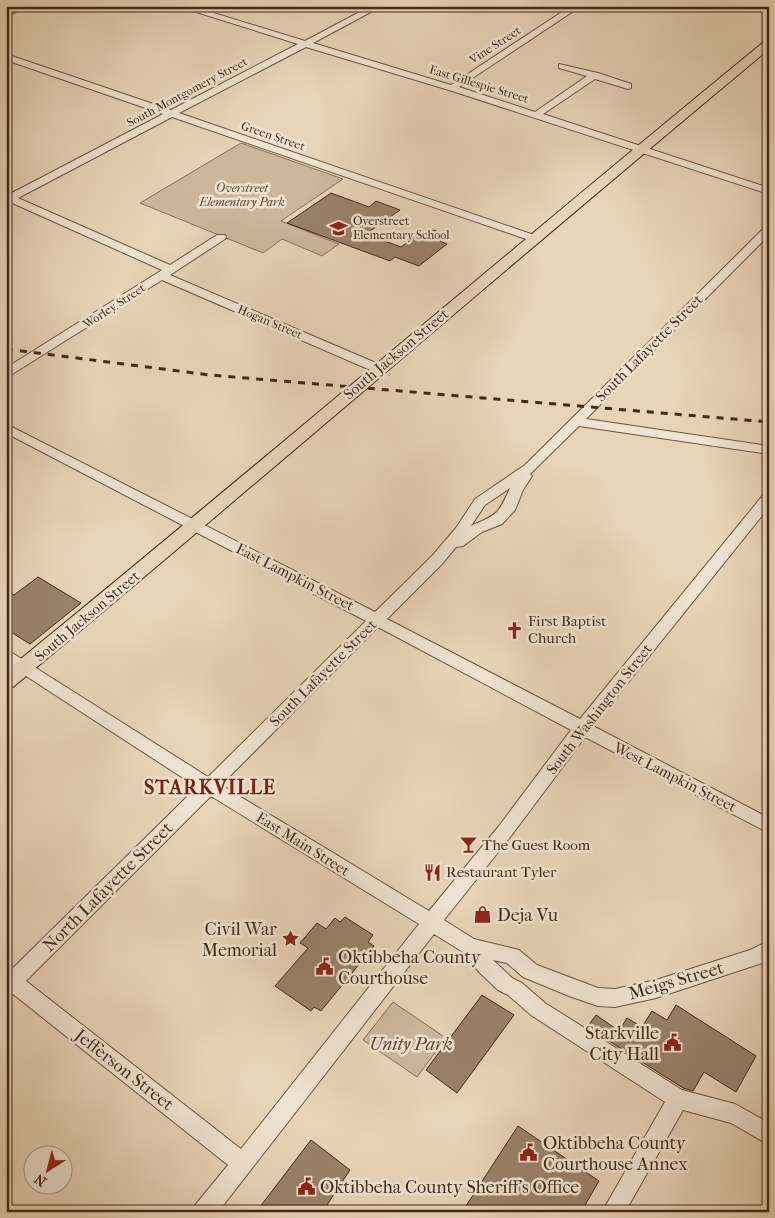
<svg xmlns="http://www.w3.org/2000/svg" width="775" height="1218" viewBox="0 0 775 1218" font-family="'IM FELL French Canon',serif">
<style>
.green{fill:#ccb79d;stroke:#88705a}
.building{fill:#99826b;stroke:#432918}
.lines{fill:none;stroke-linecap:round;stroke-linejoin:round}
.minor-casing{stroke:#6c5440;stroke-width:2}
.major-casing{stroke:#432918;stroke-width:2}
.minor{fill:#f0e3d1;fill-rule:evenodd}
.major{fill:#e8d4b8;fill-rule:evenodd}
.rail{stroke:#432918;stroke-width:3;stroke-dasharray:7 7;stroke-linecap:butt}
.labels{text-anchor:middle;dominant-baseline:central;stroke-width:5;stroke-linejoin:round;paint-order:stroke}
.far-street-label{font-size:12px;fill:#432918;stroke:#f0e3d1}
.far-park-label{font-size:12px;font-style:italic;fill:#5e4533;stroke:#f0e3d1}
.far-poi-label{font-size:12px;fill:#432918;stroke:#f0e3d1;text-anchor:start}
.street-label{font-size:15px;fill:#432918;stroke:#f0e3d1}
.poi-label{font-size:15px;fill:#432918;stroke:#f0e3d1;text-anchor:start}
.near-street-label{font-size:18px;fill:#432918;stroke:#f0e3d1}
.near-poi-label{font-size:18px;fill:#432918;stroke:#f0e3d1;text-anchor:start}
.near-park-label{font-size:18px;font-style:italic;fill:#5e4533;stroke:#f0e3d1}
.district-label{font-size:20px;font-weight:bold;letter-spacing:1px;fill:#7a1f14;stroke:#f0e3d1}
</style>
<rect width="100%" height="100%" fill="#e8d4b8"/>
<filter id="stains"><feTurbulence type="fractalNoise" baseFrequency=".004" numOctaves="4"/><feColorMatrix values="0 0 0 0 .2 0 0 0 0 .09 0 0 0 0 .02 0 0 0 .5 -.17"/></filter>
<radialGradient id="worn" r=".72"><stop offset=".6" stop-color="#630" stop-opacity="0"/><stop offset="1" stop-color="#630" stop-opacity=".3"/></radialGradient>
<g class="green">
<polygon points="241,143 343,179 281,221 339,244 322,256 282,239 263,253 140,203"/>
<polygon points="393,1002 446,1038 417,1077 363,1040"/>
</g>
<g class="building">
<polygon points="331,193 369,207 376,201 400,210 366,234 401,247 419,234 425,236 433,230 448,235 440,241 447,244 419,266 395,257 390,261 287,223"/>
<polygon points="38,577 81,603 30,644 6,629 6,590 14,595"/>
<polygon points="345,917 373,935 368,942 374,946 321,1011 314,1007 311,1011 275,986 308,948 300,943 317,923 326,929 335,918 340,922"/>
<polygon points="482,995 514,1015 457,1093 426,1070"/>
<polygon points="676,1005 756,1056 736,1092 704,1072 693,1091 683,1088 587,1027 596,1015 619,1031 627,1018 642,1027 652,1011 667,1020"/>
<polygon points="518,1126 599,1181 581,1212 462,1212"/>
<polygon points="311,1140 350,1170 327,1205 336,1212 256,1212"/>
</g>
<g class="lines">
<defs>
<g id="minor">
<polygon points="19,6 31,6 6,16 6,11"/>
<polygon points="177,6 191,6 305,41 371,6 382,6 313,43 451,85 571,6 581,6 459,87 535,112 587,76 559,68 559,64 598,73 631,84 631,88 628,89 595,79 543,114 769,188 769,194 449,90 306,47 179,113 537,236 538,238 537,240 529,240 172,117 18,198 170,265 217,235 225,235 226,237 225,239 170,275 383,366 385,369 383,372 375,372 162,280 6,378 6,368 162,270 10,202 6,203 6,193 10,194 163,114 6,60 6,54 171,110 298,44"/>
<path d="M769 226V235L586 419 769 446V454L579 426 530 474 532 476 523 490 515 510 502 524 482 532 463 546 456 547 442 564 387 619 580 719 764 494 769 493V507L593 726 769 818V833L585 737 511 836 444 920 474 939 519 950 537 965 598 988 615 989 656 980 750 950 769 941V959L762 963 656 998 615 1007 598 1006 569 996 523 977 507 963 493 960 512 978 522 983 545 1003 682 1090 735 1104 769 1123V1145L731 1123 683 1110 625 1212H602L665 1102 531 1015 508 995 498 990 480 973 463 952 434 934 218 1212H193L196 1204 228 1165 13 994 6 997V968L11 970 197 787 6 663V649L208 777 366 621 6 433V424L375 612 432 556 456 528 475 499 525 465 765 227ZM510 488C498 515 498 514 471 526L485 505ZM378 627 571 730 499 826 429 911 221 785ZM211 796 419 924 241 1149 26 981Z"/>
</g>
<path id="major" d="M769 40V49C515 260 266 476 13 687L6 689V671C261 463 511 249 765 41Z"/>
</defs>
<use href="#minor" class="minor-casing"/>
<use href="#major" class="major-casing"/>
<use href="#minor" class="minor"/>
<use href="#major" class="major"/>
<polyline class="rail" points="6,349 210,375 769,422"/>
</g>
<defs>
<symbol id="school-bare" viewBox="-9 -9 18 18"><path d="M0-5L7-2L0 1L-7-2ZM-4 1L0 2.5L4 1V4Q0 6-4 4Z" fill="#8f2418" stroke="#f0e3d1" stroke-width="2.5" paint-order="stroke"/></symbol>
<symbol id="church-bare" viewBox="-9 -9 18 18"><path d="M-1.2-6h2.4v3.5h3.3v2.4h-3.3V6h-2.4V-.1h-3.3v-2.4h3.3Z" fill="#8f2418" stroke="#f0e3d1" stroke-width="2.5" paint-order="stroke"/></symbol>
<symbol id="bar-bare" viewBox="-9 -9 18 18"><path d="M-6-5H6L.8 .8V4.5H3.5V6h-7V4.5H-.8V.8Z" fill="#8f2418" stroke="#f0e3d1" stroke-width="2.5" paint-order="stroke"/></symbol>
<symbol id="restaurant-bare" viewBox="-9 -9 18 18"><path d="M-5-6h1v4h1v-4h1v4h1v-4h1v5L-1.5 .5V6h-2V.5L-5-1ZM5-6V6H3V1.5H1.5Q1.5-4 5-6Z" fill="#8f2418" stroke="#f0e3d1" stroke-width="2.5" paint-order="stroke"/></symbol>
<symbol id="shop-bare" viewBox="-9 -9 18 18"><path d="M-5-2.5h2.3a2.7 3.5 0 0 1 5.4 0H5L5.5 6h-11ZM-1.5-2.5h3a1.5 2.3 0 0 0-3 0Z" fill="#8f2418" stroke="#f0e3d1" stroke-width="2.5" paint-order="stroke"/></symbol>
<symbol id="sight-bare" viewBox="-9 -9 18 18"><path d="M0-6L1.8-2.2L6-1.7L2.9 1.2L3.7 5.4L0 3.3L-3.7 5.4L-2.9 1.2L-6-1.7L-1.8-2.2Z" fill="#8f2418" stroke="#f0e3d1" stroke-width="2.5" paint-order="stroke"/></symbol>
<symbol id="civic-bare" viewBox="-9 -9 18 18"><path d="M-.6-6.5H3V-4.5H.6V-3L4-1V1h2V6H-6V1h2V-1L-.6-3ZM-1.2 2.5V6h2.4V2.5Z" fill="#8f2418" stroke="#f0e3d1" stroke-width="2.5" paint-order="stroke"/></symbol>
</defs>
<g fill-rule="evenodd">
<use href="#school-bare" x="326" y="216" width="25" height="25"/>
<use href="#church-bare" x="502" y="618" width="25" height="25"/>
<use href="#bar-bare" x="456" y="832" width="25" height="25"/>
<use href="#restaurant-bare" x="420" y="860" width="25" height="25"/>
<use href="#shop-bare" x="470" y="902" width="25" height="25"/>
<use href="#sight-bare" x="278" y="926" width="25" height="25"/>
<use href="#civic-bare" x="312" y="954" width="25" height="25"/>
<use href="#civic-bare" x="660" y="1030" width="25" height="25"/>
<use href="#civic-bare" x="516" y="1140" width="25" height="25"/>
<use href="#civic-bare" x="294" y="1174" width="25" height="25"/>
</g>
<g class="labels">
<g class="far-street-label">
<text transform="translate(495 45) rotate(-33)">Vine Street</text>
<text transform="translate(479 84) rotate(17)">East Gillespie Street</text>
<text transform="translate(187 92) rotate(-28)">South Montgomery Street</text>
<text transform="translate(273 136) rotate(19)">Green Street</text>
<text transform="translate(114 306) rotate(-33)">Worley Street</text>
<text transform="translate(270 322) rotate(23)">Hogan Street</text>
</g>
<g class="far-park-label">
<text x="242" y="188">Overstreet<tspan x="242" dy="14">Elementary Park</tspan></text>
</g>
<g class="far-poi-label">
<text x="353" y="221">Overstreet<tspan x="353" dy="14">Elementary School</tspan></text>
</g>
<g class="street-label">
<text transform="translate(649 348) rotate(-45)">South Lafayette Street</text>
<text transform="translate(396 354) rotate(-40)">South Jackson Street</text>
<text transform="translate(295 577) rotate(27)">East Lampkin Street</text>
<text transform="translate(87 616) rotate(-40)">South Jackson Street</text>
<text transform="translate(323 673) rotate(-45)">South Lafayette Street</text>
<text transform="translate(599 709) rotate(-52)">South Washington Street</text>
<text transform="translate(675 777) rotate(27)">West Lampkin Street</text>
<text transform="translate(303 844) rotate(32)">East Main Street</text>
</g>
<g class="poi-label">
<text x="528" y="621">First Baptist<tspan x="528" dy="17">Church</tspan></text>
<text x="482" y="845">The Guest Room</text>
<text x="446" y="872">Restaurant Tyler</text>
</g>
<g class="near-street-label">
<text transform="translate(108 887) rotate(-45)">North Lafayette Street</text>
<text transform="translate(676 981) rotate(-16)">Meigs Street</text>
<text transform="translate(124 1070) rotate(38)">Jefferson Street</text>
</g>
<g class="near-poi-label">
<text x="497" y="915">Deja Vu</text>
<text x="277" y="929" text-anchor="end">Civil War<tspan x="277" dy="21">Memorial</tspan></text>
<text x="338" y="957">Oktibbeha County<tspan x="338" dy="21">Courthouse</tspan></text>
<text x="659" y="1033" text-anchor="end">Starkville<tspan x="659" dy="21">City Hall</tspan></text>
<text x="543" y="1143">Oktibbeha County<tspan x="543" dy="21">Courthouse Annex</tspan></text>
<text x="320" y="1187">Oktibbeha County Sheriff's Office</text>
</g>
<g class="near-park-label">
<text x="411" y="1044">Unity Park</text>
</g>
<g class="district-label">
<text x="210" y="787">STARKVILLE</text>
</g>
</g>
<rect width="775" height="1218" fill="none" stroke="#e8d4b8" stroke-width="25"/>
<rect x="8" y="8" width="760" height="1203" fill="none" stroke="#432918" stroke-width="2.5"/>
<rect x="12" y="12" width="750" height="1193" fill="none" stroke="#432918"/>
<g transform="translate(48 1170) rotate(216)"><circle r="24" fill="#f0e3d1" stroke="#ab9987"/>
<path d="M0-4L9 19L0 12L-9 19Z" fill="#8f2418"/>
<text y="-8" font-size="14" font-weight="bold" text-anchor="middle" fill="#432918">N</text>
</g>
<rect width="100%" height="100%" filter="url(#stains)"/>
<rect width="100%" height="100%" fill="url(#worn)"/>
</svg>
